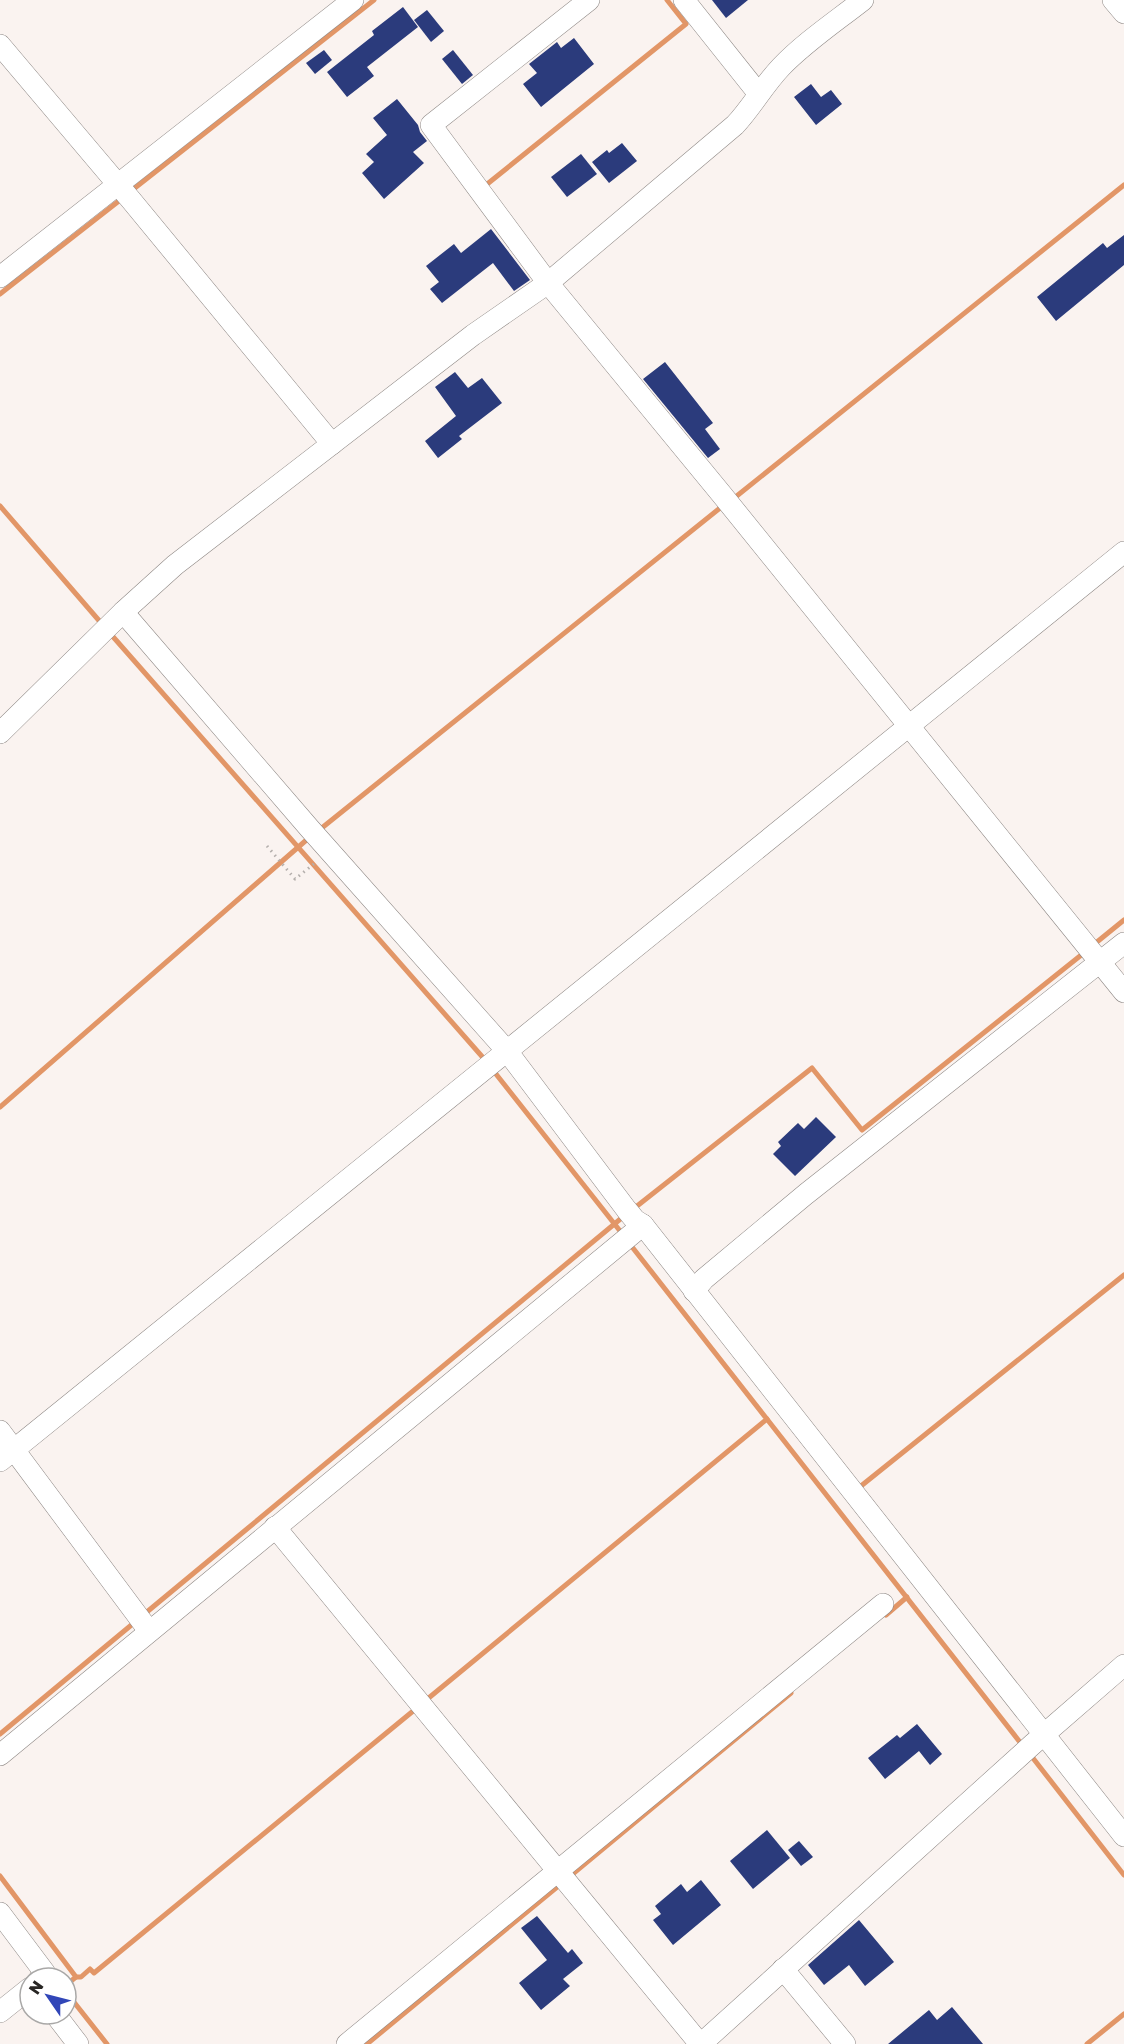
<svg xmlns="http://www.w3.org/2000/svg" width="1124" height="2044" viewBox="0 0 1124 2044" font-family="'Golos Text',sans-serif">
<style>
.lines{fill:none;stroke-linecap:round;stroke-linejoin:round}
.stream{stroke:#e29667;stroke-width:5}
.building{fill:#2b3b7c}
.minor-casing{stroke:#8d8784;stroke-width:22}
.path{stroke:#b4afac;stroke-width:3;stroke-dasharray:1.5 4.5;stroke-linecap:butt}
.minor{stroke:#fff;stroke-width:21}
</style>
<rect width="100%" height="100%" fill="#faf3f0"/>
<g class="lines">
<g class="stream">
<polyline points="486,185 686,24 667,0"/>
<polyline points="131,191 374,0"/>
<polyline points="0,294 124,197"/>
<polyline points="733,499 1124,185"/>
<polyline points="0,506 102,624"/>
<polyline points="108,631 486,1061"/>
<polyline points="318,831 725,504"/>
<polyline points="1092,946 1124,920"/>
<polyline points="492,1069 624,1236"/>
<polyline points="0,1107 311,836"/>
<polyline points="632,1210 812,1068 862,1130 1085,952"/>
<polyline points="629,1243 1023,1746"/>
<polyline points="856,1490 1124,1275"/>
<polyline points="886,1615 907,1597"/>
<polyline points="142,1616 624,1216"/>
<polyline points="425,1701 767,1419"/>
<polyline points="0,1734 135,1622"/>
<polyline points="1029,1753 1124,1875"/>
<polyline points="0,1876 76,1977 66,1985"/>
<polyline points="569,1877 791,1693"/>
<polyline points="76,1977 81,1977 90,1969 94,1973 418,1707"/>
<polyline points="66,1992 107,2044"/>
<polyline points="367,2044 562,1883"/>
<polyline points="1087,2044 1124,2014"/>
</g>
</g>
<g class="building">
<polygon points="712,0 748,0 726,18"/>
<polygon points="403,7 418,27 367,67 374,76 347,97 327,72 374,35 372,31"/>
<polygon points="427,10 444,31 431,42 414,20"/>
<polygon points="574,38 594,64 541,107 523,84 537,73 529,64 557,42 561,48"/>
<polygon points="324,50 332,60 315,74 306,63"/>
<polygon points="453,50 473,75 462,84 442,59"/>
<polygon points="811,84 821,97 831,90 842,104 816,125 794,97"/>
<polygon points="397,99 418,125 420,132 427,141 413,152 424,163 384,199 362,173 374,162 366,154 387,135 373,118"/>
<polygon points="622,143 637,161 609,183 592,162 607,150 609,153"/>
<polygon points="581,154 597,174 567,197 551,177"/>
<polygon points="491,229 530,280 514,291 493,263 442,303 430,289 439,282 426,266 454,244 461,253"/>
<polygon points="1124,235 1124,265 1056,321 1037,297 1103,243 1107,248"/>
<polygon points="665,362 713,423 705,429 720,449 708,458 643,379"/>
<polygon points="455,372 468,388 482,378 502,403 459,436 462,439 438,458 425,441 456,416 435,387"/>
<polygon points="816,1117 836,1137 795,1176 773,1154 781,1146 778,1142 798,1123 804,1129"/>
<polygon points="917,1724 942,1754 930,1765 919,1751 885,1779 868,1758 897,1735 900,1738"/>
<polygon points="767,1830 790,1858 753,1889 730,1861"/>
<polygon points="799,1841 813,1857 801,1866 788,1850"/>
<polygon points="701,1880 721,1905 673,1945 653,1920 661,1914 655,1906 681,1884 687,1892"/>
<polygon points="537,1916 568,1953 572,1949 583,1963 563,1979 570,1986 541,2010 519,1983 547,1960 521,1928"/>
<polygon points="859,1920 894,1962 865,1986 849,1965 824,1985 808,1965"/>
<polygon points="952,2007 983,2044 888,2044 929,2010 937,2020"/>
</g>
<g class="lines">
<defs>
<g id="minor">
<polyline points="589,0 431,125 548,283 723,496 1124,992"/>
<polyline points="684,0 758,93"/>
<polyline points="1113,0 1124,13"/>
<polyline points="0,45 131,200 332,444"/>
<polyline points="0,277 353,0"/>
<polyline points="123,612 310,829 507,1051 626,1209 635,1220 643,1225 1124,1836"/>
<path d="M0 733 123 612 175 565 473 335 548 283 735 125C752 107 763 86 781 67 805 42 835 22 863 0"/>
<polyline points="694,1291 704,1279 806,1194 1124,943"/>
<polyline points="0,1431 149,1631"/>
<polyline points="0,1461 1124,552"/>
<polyline points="275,1527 700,2044"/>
<polyline points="0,1755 643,1225"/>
<polyline points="0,1913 45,1973 40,1978"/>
<polyline points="783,1969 845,2044"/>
<polyline points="0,2012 30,1988"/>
<polyline points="55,2014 78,2044"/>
<polyline points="347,2044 883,1604"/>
<polyline points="701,2044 1033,1744 1124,1665"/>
</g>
</defs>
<use href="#minor" class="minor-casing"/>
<polyline class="path" points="267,846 295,879 315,863"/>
<use href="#minor" class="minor"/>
</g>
<g transform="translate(48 1996) rotate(305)"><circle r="28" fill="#ffffff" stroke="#a9a8a7" stroke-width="1.5"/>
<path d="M0-4.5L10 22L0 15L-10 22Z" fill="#3146b8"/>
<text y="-9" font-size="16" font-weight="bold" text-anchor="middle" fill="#282624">N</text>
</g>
</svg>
